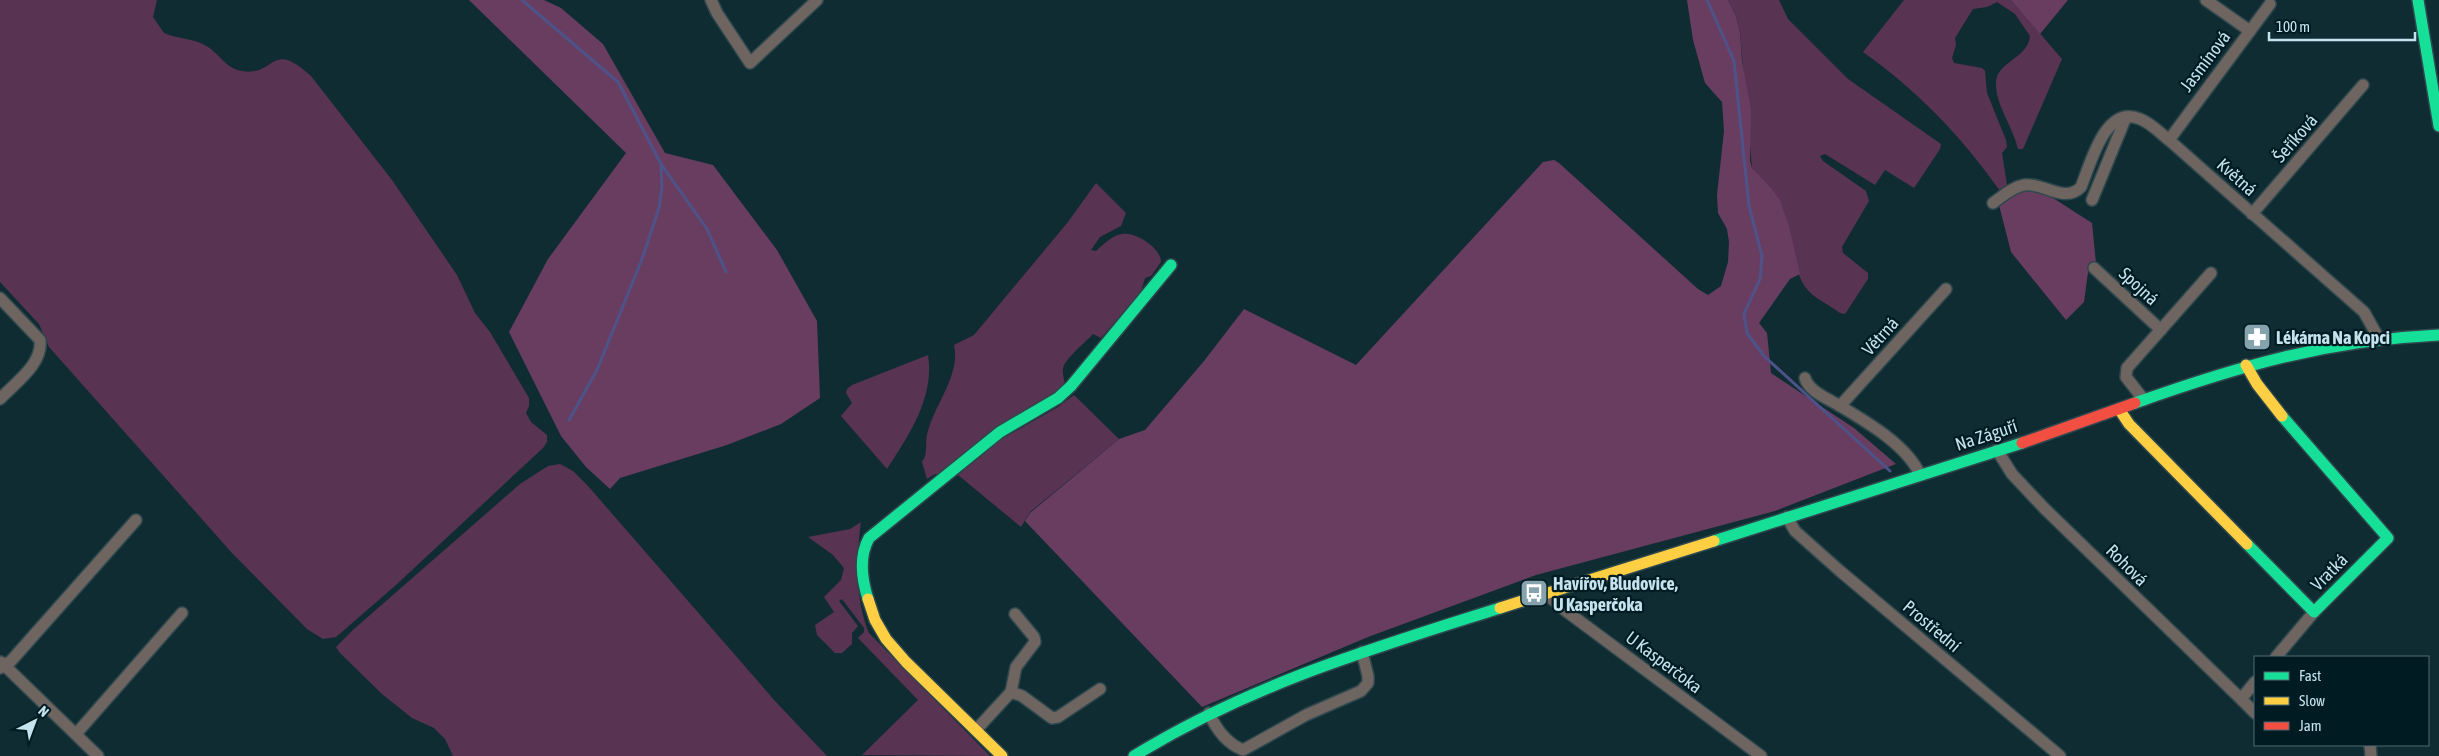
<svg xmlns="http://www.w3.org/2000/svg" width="2439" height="756" viewBox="0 0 2439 756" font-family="'Asap Condensed',sans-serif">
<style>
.green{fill:#593352}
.forest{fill:#693d60}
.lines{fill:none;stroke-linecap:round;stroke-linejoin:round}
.stream{stroke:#4d5389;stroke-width:3}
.street-casing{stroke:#2e484e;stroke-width:14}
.fast-casing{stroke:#2e484e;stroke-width:14}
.slow-casing{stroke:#2e484e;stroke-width:14}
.jam-casing{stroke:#2e484e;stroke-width:14}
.street{stroke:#6e6460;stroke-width:11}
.fast{stroke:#16e098;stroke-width:11}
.slow{stroke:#ffcf43;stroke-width:11}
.jam{stroke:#f24e42;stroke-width:11}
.labels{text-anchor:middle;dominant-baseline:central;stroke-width:4.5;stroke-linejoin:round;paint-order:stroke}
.street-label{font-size:18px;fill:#c4e3ed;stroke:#011b22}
.poi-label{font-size:18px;font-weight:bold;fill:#c4e3ed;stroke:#011b22;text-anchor:start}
</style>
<rect width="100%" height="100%" fill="#0f2c33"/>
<g class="green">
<path d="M0 0H157L153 17 164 33C178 39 194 38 208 47 220 55 227 69 242 71 276 77 270 38 311 76L392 180 457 275 475 313 490 332 529 398V406L526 413 531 422 547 435V442L543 448 396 585 336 637 323 639 307 629 232 553 49 347 39 324 0 282Z"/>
<path d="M1728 0H1779L1788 19 1848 79 1941 144 1940 149 1914 188 1885 170 1875 185 1825 154 1820 156 1823 161 1866 191 1869 201 1842 247 1843 253 1868 273V279L1845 314 1840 313C1830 305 1813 298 1806 288 1791 269 1792 224 1779 200 1773 187 1760 180 1752 168L1740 33 1736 16Z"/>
<path d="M1904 0H2011L2062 59 2023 149H2018C2013 127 1996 106 1996 84 1995 62 2028 59 2030 36L2015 14 1997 2 1987 7 1973 9 1955 38 1956 45 1952 58 1954 63 1982 68 1985 71 1987 93 2006 140 2007 147 2002 153 2007 185 2000 191C1962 137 1917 90 1863 52Z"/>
<path d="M1096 183 1126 213 1121 226 1100 237 1091 250 1096 251C1103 245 1112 235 1122 234 1136 232 1161 248 1161 262L1151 276 1145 278 1141 292 1101 338 1093 334C1086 342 1064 359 1063 369 1062 374 1065 379 1064 385L940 475 935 474 927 479 922 462C929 453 924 442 928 431 935 404 961 374 954 345L974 335 1068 222Z"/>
<path d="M928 355C935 397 909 435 887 469L841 416 852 403 846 393 847 389 852 385Z"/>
<polygon points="1074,395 1119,439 1030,512 1021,527 958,475 1000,440 1058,407"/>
<polygon points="560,464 573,471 588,486 775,701 827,756 453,756 445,739 434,728 412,718 382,694 340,653 336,647 354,629 520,484 548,466"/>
<path d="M861 522C856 557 855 600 869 633L990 756 862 755 918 700 858 638 864 632V628L842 599 839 601 858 626 852 633V644L842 653H835L817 635 815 625 834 612 824 597 841 580 844 568 833 555 808 537 850 529Z"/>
</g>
<g class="forest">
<polygon points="469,0 544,0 561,8 603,44 665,153 713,165 777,250 817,321 820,398 781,424 727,445 620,478 610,489 586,467 561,436 509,332 548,259 626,153"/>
<polygon points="1687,0 1728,0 1736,16 1740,33 1742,61 1751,110 1750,161 1752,168 1772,189 1780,200 1789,226 1800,274 1790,279 1759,323 1767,333 1771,373 1854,428 1896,464 1775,511 1536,575 1368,637 1202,707 1025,521 1030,513 1119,439 1145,430 1204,361 1244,309 1356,365 1543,162 1554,160 1559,163 1698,289 1708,295 1721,286 1728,262 1729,242 1727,229 1718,213 1717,195 1724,131 1722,102 1705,83 1693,40"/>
<polygon points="2011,0 2068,0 2040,34"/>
<polygon points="2025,180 2092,223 2096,263 2088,272 2084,302 2066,320 2011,252 1998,201"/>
</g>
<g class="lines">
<g class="stream">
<polyline points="522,0 618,82 661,164 662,187 659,208 642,259 597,370 569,420"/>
<polyline points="1707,0 1734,61 1749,206 1762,256 1760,279 1744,314 1747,333 1764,356 1890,471"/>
<polyline points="661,164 707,229 726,272"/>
</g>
<defs>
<g id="street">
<polyline points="711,0 717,13 750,63 817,0"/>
<polyline points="2206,0 2250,31"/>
<polyline points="2169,140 2270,4"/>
<polyline points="2092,200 2126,117"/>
<path d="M1993 203C2003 196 2012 187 2024 185 2043 182 2065 204 2081 187 2091 163 2105 104 2140 119 2151 123 2160 133 2169 140L2364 312 2378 337"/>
<polyline points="2252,214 2363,85"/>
<polyline points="2094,268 2161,330"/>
<path d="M0 298 40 340C43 364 16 382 0 399"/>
<path d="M1805 378C1809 392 1829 399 1840 406 1867 422 1908 446 1920 475"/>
<polyline points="2144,400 2126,377 2127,368 2211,273"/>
<polyline points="1840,406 1946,289"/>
<polyline points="1997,450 2012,474 2044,508 2241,699 2255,682"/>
<polyline points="1787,517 1795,531 1840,571 2060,756"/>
<polyline points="1549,593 1552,599 1566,611 1761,756"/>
<polyline points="2276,657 2314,612"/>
<polyline points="1,662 98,756"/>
<polyline points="0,668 11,661 136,520"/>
<polyline points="1011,692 1016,667 1035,642 1034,637 1015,614"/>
<polyline points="2241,699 2255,713"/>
<path d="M1209 713C1216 729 1226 743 1243 750L1306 715 1361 691 1368 683V676L1362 652"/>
<polyline points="976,730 1011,692 1022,696 1052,718 1058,717 1100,689"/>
<polyline points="76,734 182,613"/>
<polyline points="2370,745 2371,756"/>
</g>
<g id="fast">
<polyline points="2418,0 2439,126"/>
<path d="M2135 403C2239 366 2328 340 2439 335"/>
<polyline points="1714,541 2022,443"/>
<polyline points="2247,544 2314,612 2388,538 2282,416"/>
<path d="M868 599C862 580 859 556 869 538L1000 432 1058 398 1071 386 1171 265"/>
<path d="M1134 756C1251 684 1371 649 1500 608"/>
</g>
<g id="slow">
<polyline points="2246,365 2257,384 2282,416"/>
<polyline points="2119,409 2129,424 2247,544"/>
<polyline points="868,599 875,620 886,639 906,662 1002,756"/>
<polyline points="1500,608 1714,541"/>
</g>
<polyline id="jam" points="2022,443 2135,403"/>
</defs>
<use href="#street" class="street-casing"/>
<use href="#fast" class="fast-casing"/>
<use href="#slow" class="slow-casing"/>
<use href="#jam" class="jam-casing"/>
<use href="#street" class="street"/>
<use href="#fast" class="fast"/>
<use href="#slow" class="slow"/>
<use href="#jam" class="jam"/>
</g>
<defs>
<symbol id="pharmacy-square" viewBox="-11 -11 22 22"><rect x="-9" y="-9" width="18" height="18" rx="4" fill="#85a3ac" stroke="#011b22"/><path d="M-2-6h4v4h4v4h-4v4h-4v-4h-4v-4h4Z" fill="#fff"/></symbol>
<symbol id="bus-square" viewBox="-11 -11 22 22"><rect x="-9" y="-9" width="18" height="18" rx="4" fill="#85a3ac" stroke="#011b22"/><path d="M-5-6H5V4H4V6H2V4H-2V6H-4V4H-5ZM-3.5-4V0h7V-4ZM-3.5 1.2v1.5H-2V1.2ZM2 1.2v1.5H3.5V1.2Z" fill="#fff"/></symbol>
</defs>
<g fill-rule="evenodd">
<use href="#pharmacy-square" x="2241" y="321" width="32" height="32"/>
<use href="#bus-square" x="1518" y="577" width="32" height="32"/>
</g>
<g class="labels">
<g class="street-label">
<text transform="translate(2205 61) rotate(-53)">Jasmínová</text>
<text transform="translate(2295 138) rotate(-49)">Šeříková</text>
<text transform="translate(2237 177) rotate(42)">Květná</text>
<text transform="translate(2139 286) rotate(43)">Spojná</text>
<text transform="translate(1880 336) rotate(-48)">Větrná</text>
<text transform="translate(1986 435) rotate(-18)">Na Záguří</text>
<text transform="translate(2127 565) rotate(45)">Rohová</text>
<text transform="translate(2329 572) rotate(-45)">Vratká</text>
<text transform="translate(1932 626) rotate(40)">Prostřední</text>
<text transform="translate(1664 662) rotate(37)">U Kasperčoka</text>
</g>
<g class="poi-label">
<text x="2276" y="337">Lékárna Na Kopci</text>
<text x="1553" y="583">Havířov, Bludovice,<tspan x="1553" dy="21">U Kasperčoka</tspan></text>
</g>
</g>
<rect x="2254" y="656" width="175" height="90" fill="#011b22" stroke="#4f6b73"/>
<rect x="2264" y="672" width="25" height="8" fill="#16e098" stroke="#4f6b73"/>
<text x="2299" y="681" font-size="15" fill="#c4e3ed">Fast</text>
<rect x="2264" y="697" width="25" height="8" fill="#ffcf43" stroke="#4f6b73"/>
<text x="2299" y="706" font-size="15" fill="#c4e3ed">Slow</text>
<rect x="2264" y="722" width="25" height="8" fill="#f24e42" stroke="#4f6b73"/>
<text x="2299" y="731" font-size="15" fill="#c4e3ed">Jam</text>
<g transform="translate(35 721) rotate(42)" stroke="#011b22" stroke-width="4" paint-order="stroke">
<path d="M0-4L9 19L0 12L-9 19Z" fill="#c4e3ed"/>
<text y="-8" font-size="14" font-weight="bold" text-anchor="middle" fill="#c4e3ed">N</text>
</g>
<path d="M2269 32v8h146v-8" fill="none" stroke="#c4e3ed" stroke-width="2.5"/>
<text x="2276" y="32" font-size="15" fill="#c4e3ed" stroke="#011b22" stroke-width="4" paint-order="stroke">100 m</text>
</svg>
